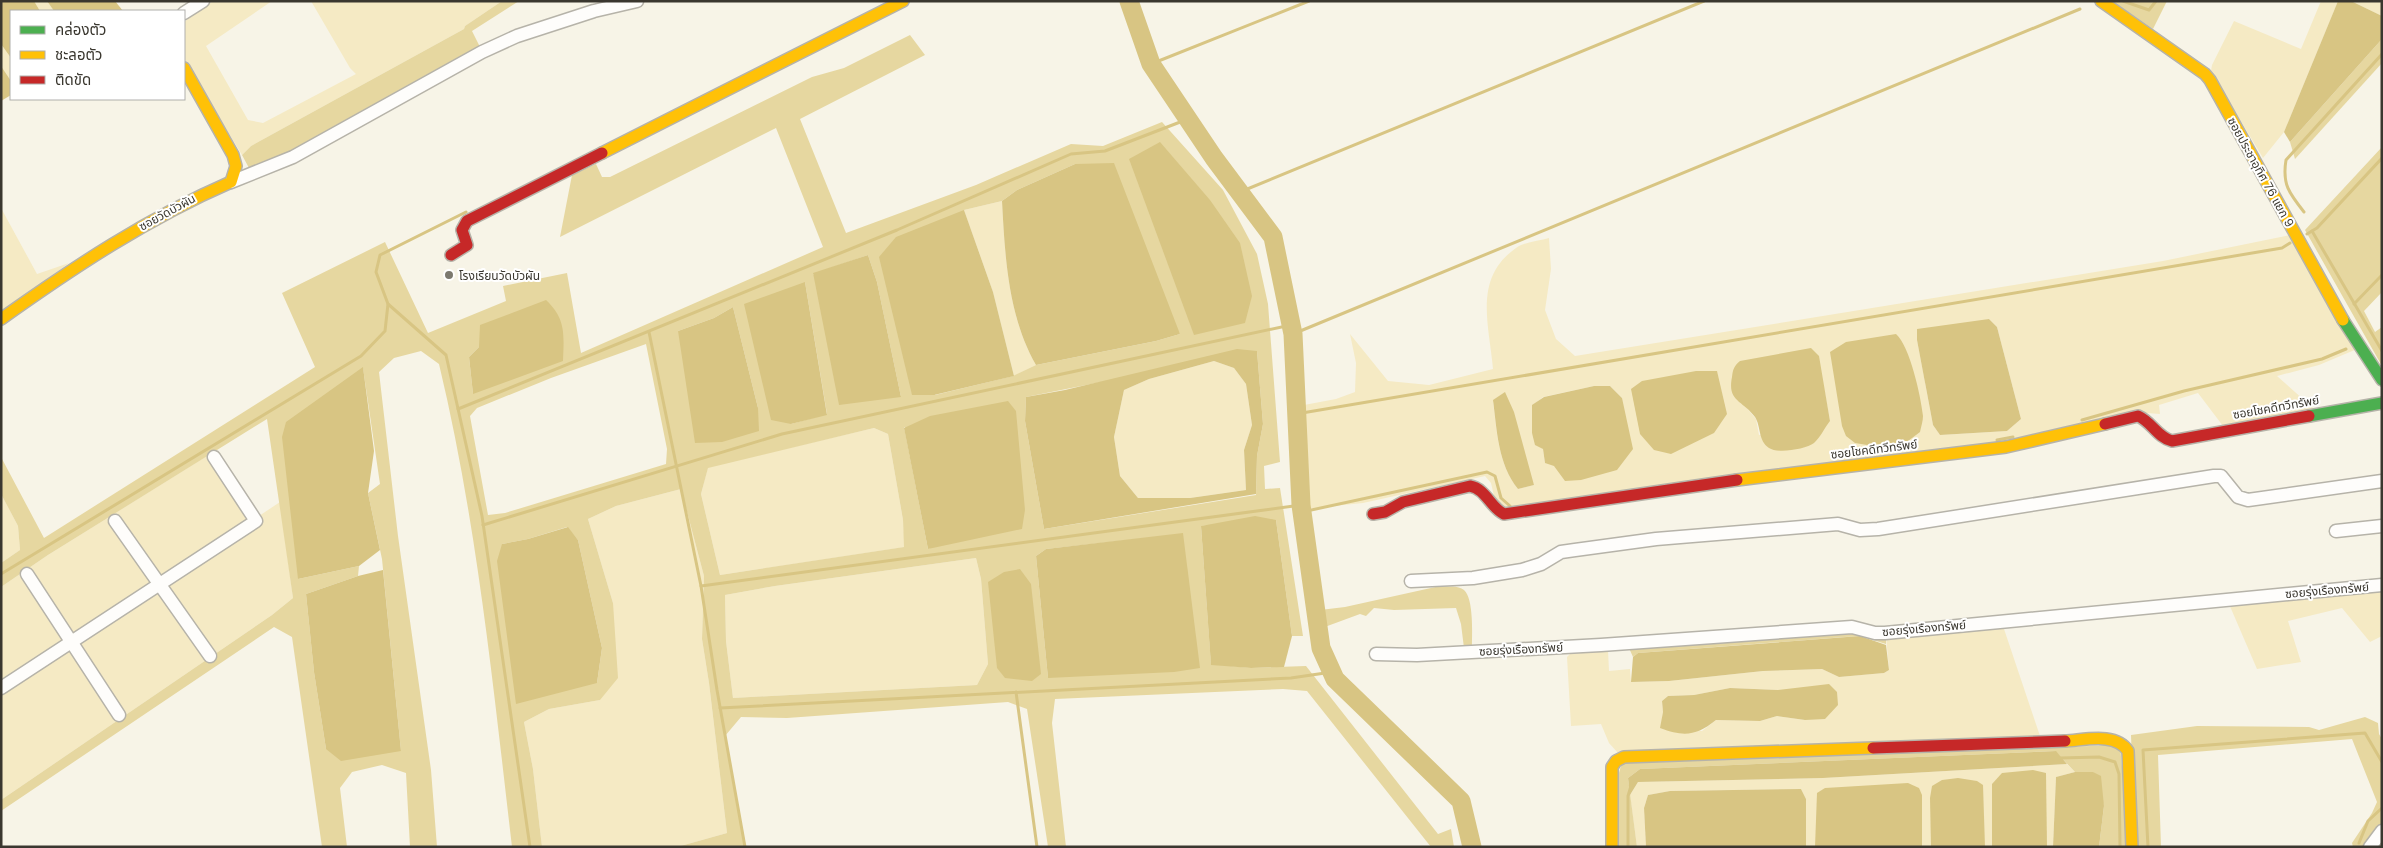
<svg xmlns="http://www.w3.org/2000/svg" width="2383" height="848" viewBox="0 0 2383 848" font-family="Poppins,'Noto Sans Thai',sans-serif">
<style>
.green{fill:#f5eac4;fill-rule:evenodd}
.forest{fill:#e6d7a0;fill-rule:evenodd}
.water{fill:#d8c583;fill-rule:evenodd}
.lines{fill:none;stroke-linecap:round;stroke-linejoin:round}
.stream{stroke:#d8c583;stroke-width:3}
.river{stroke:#d8c583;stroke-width:19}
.street-casing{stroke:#b6b3a9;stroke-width:15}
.fast-casing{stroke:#b6b3a9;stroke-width:14}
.slow-casing{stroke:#b6b3a9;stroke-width:14}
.jam-casing{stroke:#b6b3a9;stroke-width:14}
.street{stroke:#fefdfb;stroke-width:12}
.fast{stroke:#4caf50;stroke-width:11}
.slow{stroke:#ffc107;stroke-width:11}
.jam{stroke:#c62828;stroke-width:11}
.poi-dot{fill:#7c796f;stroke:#fff;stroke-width:2}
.labels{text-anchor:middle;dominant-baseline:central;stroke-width:4;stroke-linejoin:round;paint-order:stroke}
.street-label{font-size:12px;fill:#3a372f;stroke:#fff}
.poi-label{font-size:12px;fill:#3a372f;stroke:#fff;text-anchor:start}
</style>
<rect width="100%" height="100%" fill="#f7f4e7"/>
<g class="green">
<polygon points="34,1 47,1 54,11 40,11"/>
<polygon points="213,1 272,1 206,46 248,120 263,123 356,74 350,68 311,1 502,1 465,26 464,29 251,146 242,155 184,60 184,22"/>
<polygon points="2321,1 2338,1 2284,132 2263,158 2211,71 2212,65 2234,21 2301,49"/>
<polygon points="2351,1 2376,1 2382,3 2382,16"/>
<polygon points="1,44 11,58 11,81 1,66"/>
<path d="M1002 201C1005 257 1008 316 1036 365L1014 376 993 292 964 210Z"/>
<polygon points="1,208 37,274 69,263 1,313"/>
<path d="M2290 235 2357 349 2319 365 2277 376 2314 409 2223 426 2198 393 2159 405 2160 414 2147 413 1966 449 1508 510 1494 496 1491 483 1485 476 1363 503 1304 509V405L1336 399 1355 392 1356 363 1350 334 1388 381 1429 385 1493 369C1489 324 1473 278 1516 248 1524 242 1539 241 1549 238L1551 269 1545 310 1556 339 1575 356 2163 261ZM1989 319 1997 327 2021 419 2007 431 1940 435 1933 425 1917 340ZM1594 386H1610L1622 398 1545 463 1543 449 1532 433V406L1543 397ZM1825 393 1830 421 1759 435 1756 419 1746 407ZM1493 401 1534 485 1518 489C1498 464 1497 431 1493 401Z"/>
<polygon points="1214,361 1234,368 1246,384 1252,425 1244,450 1246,490 1190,498 1138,498 1120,476 1114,437 1124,390 1149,379"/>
<polygon points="874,428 888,434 903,520 905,547 720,575 701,494 708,467"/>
<polygon points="215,451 259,516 280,502 293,598 272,615 1,800 1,587 48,555"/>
<polygon points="681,489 704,576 702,639 709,683 727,833 677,847 542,847 533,769 524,722 549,709 600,700 613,603 588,519 616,506"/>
<polygon points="1,494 18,526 20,550 1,563"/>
<polygon points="976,558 981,579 988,664 977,685 733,698 726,641 725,595 775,586"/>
<polygon points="2382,589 2382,636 2370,642 2342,608 2288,621 2301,662 2257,669 2229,604"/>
<path d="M2003 626 2040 736 1618 753 1609 743 1601 724 1571 726 1567 657 1575 649 1608 650 1609 671 1630 669 1631 682 1669 681 1763 671 1822 669 1839 677 1884 673 1889 670 1886 636ZM1730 688 1778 690 1805 720 1777 716 1760 721 1716 720 1702 731 1661 728 1663 712 1662 701 1668 696 1694 695Z"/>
<polygon points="2067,764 2075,772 2056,777 2053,847 1806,847 1806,799 1801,789 1670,791 1648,795 1644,808 1646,847 1637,847 1630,795 1638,782 1823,778"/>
</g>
<g class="forest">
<polygon points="502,1 519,1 472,31 480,47 315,138 276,158 249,168 242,155 251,146 464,29 465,26"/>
<polygon points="2112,1 2167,1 2153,29"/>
<path d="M910 35 925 55 800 119 846 233 976 185 1071 144 1103 146 1162 122 1223 190 1257 254 1268 304 1280 462 1264 466 1265 489 1280 488 1303 636H1292L1276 520 1201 526 1211 664 1251 668 1306 666 1438 834 1451 829 1454 847H1431L1307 691 1283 689 1055 699 1052 723 1066 847H1048L1027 709 1008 702 787 718 741 717 725 736 746 847H677L727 833 709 683 702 639 704 576 681 489 616 506 588 519 613 603 618 678 600 700 549 709 524 722 533 769 542 847H512C493 685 477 523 439 364L421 351 394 358 379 372 398 536 431 770 437 847H410L406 773 382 765 352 772 340 788 347 847H322L292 637 274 627 1 811V800L272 615 293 598 267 419 48 555 1 587V563L20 550 18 526 1 494V457L44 538 315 367 282 293 385 242 428 333 506 301 503 286 567 273 581 353 823 247 776 128 560 237 572 175 596 164 602 177H610L812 77 844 68ZM1075 164 1180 334 1156 341 1036 365 1013 376 935 395 964 210 1002 201 1017 190ZM868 255 877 282 901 397 813 274ZM805 282 827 414 791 424ZM733 307 758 408 678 331 714 318ZM646 344 667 449 666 464 505 513 488 515 470 416 477 408 551 378ZM479 347 473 394 469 357ZM1257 351 1263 424 1257 456 1256 495 1044 529 1025 421 1026 397ZM363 368 380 484 368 493 382 559 401 751 326 749 314 672 306 594 358 576 359 566 298 579ZM904 427 1025 510 928 549ZM874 428 888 434 903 520 904 547 720 575 701 494 708 468ZM567 527 578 540 602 648 597 683 502 544 528 539ZM1183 534 1048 678 1036 556 1046 549ZM976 558 981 579 988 664 977 685 733 698 726 641 725 595 775 586Z"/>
<polygon points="2382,39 2382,63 2295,159 2290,142"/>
<polygon points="2382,147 2382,292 2364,311 2375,332 2382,327 2382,366 2305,230"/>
<path d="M1440 586C1447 587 1458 585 1464 590 1474 599 1472 635 1472 648H1464L1461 624 1456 608 1394 610 1374 608 1366 616 1360 614 1322 628 1320 610 1345 607Z"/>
<polygon points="1855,629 1886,636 1886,644 1860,636 1845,637 1638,653 1633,657 1629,648"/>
<polygon points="2365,717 2378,723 2379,734 2382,739 2382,823 2364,847 2353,847 2352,843 2372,813 2377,802 2352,739 2158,755 2161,847 2135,847 2131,735 2197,726 2309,727 2319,730"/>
<polygon points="2120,745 2129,847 2099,847 2104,806 2093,772 2075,772 2055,751 1640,769 1628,778 1637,847 1617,847 1617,780 1622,762"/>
</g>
<g class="water">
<polygon points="1,1 34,1 40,11 11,11 11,58 1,44"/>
<polygon points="47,1 115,1 123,11 54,11"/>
<polygon points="2338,1 2351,1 2382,16 2382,39 2290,142 2284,132"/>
<polygon points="1,66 11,81 11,95 1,101"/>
<polygon points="1160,142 1210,200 1240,243 1252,296 1245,323 1194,335 1129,159"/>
<path d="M1114 163 1180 334 1156 341 1036 365C1008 316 1005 257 1002 201L1017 190 1075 164Z"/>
<polygon points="964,210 993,292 1014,376 934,395 912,395 879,257 896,237"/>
<polygon points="868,255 877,282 901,397 839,405 813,273"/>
<polygon points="805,282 827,415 791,424 771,420 744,304"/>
<path d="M546 300C566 319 564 334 563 361L473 394 469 357 479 347 480 325Z"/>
<polygon points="733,307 758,408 759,431 722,442 695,443 678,331 714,318"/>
<polygon points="1989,319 1997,327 2021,419 2007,431 1940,435 1933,425 1917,340 1917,329"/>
<path d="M1896 334C1910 346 1921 397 1923 416 1923 421 1921 427 1920 432L1908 441 1879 447 1855 443 1846 436 1842 426 1830 352 1846 342Z"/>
<path d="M1811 348 1819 356 1830 421C1825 427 1820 438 1814 443 1806 449 1778 454 1769 448 1758 441 1761 426 1755 417 1743 400 1727 402 1732 377 1733 369 1734 366 1740 361Z"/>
<path d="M1237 349 1257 351 1263 424 1257 456 1256 494 1044 529 1025 421 1026 397 1065 390ZM1214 361 1234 368 1246 384 1252 425 1244 450 1246 490 1190 498H1138L1120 476 1114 437 1124 390 1149 379Z"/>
<polygon points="363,367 374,451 368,493 380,550 359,566 298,579 282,437 286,422"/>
<polygon points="1696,371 1717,371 1727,414 1714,433 1671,454 1654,450 1640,434 1631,389 1642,381"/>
<polygon points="1594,386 1610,386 1622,398 1633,449 1617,470 1581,480 1565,481 1554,466 1545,463 1543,449 1535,445 1532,433 1532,405 1544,397"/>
<path d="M1505 392 1514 412 1534 485 1518 489C1498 464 1497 431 1493 400Z"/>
<polygon points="1008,401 1016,411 1025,510 1022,529 928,549 904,428 930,416"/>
<polygon points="1255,516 1276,520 1292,636 1284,667 1251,668 1211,665 1201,526"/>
<polygon points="568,527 578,540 602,648 597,683 516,704 497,561 502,544 528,539"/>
<polygon points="1183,533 1200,668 1174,672 1048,678 1036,556 1046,549"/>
<polygon points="1020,569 1031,584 1041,674 1032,681 1005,678 997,668 988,582 1004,572"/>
<polygon points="383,570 401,751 341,761 326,749 314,672 306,594 358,576"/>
<polygon points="1860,636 1886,645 1889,670 1884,673 1839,677 1822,669 1763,671 1669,681 1631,682 1633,657 1638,653"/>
<path d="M1829 684 1837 692 1838 705 1825 719 1805 720 1777 716 1760 721 1716 720C1696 736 1684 737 1660 728L1663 712 1662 701 1668 696 1694 695 1730 688 1778 690Z"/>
<polygon points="2056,751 2067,764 1823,778 1638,782 1630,795 1628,778 1640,769"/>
<polygon points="2033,770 2046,773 2047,847 1992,847 1992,784 2002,773"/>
<polygon points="2075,772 2093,772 2101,776 2104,806 2099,847 2053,847 2056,777"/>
<polygon points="1958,778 1977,781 1983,785 1985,847 1931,847 1930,798 1932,786 1942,780"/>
<polygon points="1908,783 1919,788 1922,795 1922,847 1815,847 1817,793 1825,788"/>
<polygon points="1801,789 1806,799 1806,847 1646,847 1644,808 1648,795 1670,791"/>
</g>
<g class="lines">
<g class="stream">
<polyline points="2123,1 2149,10 2156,1"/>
<polyline points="1151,64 1309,1"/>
<polyline points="1240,192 1704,1"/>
<polyline points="466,212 380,255 376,272 388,304 446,355 482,516 530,847"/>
<path d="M2304 212C2289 193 2282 184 2286 160L2382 54"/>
<polyline points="2312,231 2382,351"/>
<polyline points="2307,234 2317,228 2382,158"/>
<polyline points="2354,304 2382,275"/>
<polyline points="649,332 701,586 717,690 745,847"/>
<polyline points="1293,334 2080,9"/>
<polyline points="458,409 897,230 1071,154 1105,151 1188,119"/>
<polyline points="1296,414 2282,248 2290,243"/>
<polyline points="2082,420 2184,391 2322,359 2346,349"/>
<polyline points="1997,440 2013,437"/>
<polyline points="1302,512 1487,472 1495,476 1501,498 1510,506"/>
<polyline points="483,525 782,434 1291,325"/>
<polyline points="1,574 361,356 385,331 388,304"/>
<polyline points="701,586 1301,505"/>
<polyline points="1016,692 1037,847"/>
<polyline points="720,708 1291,678 1332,672"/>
<polyline points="2060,758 2099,757 2115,762 2119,774 2120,847"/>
<polyline points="2359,843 2368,821 2382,808"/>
<polyline points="1628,847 1628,796 1631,786"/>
<polyline points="2148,847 2143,750 2365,733 2382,762"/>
<polyline points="2379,847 2382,843"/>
</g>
<polyline class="river" points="1129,1 1151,64 1214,158 1273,237 1293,334 1301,505 1321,648 1335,679 1461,801 1472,847"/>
<defs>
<g id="street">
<polyline points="184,13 203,1"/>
<polyline points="231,182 293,157 482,52 517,36 594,11 637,1"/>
<polyline points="115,521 210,656"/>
<polyline points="2336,531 2382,526"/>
<polyline points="27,574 119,715"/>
<polyline points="1411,581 1473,578 1522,570 1541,564 1561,552 1575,550 1656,539 1838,524 1860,530 1878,529 2214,476 2221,476 2238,497 2248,500 2382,481"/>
<polyline points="1376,654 1417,655 1601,645 1852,627 1875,633 1885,633 2382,585"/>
<polyline points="1,688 256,521 214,457"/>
<polyline points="2370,847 2382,831"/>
</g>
<g id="fast">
<polyline points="2343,320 2382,380"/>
<polyline points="2309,416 2382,403"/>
</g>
<g id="slow">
<polyline points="2101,1 2205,74 2210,80 2343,320"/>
<polyline points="602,153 903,1"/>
<path d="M1 319C74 267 148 218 231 182L236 166 233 155 184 68"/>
<polyline points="1737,480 2006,447 2105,424"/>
<path d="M2065 741C2085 740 2116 732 2128 751L2132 847"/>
<polyline points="1612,847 1612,767 1616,761 1624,757 1873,748"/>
</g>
<g id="jam">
<polyline points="451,255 467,245 462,230 467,221 602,153"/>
<path d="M2105 424 2138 416C2152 422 2157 437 2172 441L2309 416"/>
<path d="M1373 514 1385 512 1403 502 1470 486C1486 489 1490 507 1504 514L1737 480"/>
<polyline points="1873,748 2065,741"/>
</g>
</defs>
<use href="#street" class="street-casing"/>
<use href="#fast" class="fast-casing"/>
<use href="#slow" class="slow-casing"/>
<use href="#jam" class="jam-casing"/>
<use href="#street" class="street"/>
<use href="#fast" class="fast"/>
<use href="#slow" class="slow"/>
<use href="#jam" class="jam"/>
</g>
<circle class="poi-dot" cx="449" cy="275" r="5"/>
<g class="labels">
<g class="street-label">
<text transform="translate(2261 172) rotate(61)">ซอยประชาอุทิศ 76 แยก 9</text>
<text transform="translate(167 212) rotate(-29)">ซอยวัดบัวผัน</text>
<text transform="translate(2276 407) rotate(-10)">ซอยโชคดีทวีทรัพย์</text>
<text transform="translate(1874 449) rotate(-7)">ซอยโชคดีทวีทรัพย์</text>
<text transform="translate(2327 590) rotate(-5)">ซอยรุ่งเรืองทรัพย์</text>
<text transform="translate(1924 628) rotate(-5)">ซอยรุ่งเรืองทรัพย์</text>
<text transform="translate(1521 649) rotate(-3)">ซอยรุ่งเรืองทรัพย์</text>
</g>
<g class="poi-label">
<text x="459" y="275">โรงเรียนวัดบัวผัน</text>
</g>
</g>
<rect width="2383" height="848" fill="none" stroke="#3a372f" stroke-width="5"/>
<rect x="10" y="10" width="175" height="90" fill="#ffffff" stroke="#b0afac"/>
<rect x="20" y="26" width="25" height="8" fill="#4caf50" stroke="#b0afac"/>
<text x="55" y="35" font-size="15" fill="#3a372f">คล่องตัว</text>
<rect x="20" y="51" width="25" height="8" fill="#ffc107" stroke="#b0afac"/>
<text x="55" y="60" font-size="15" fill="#3a372f">ชะลอตัว</text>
<rect x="20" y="76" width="25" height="8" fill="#c62828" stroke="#b0afac"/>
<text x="55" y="85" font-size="15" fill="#3a372f">ติดขัด</text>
</svg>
